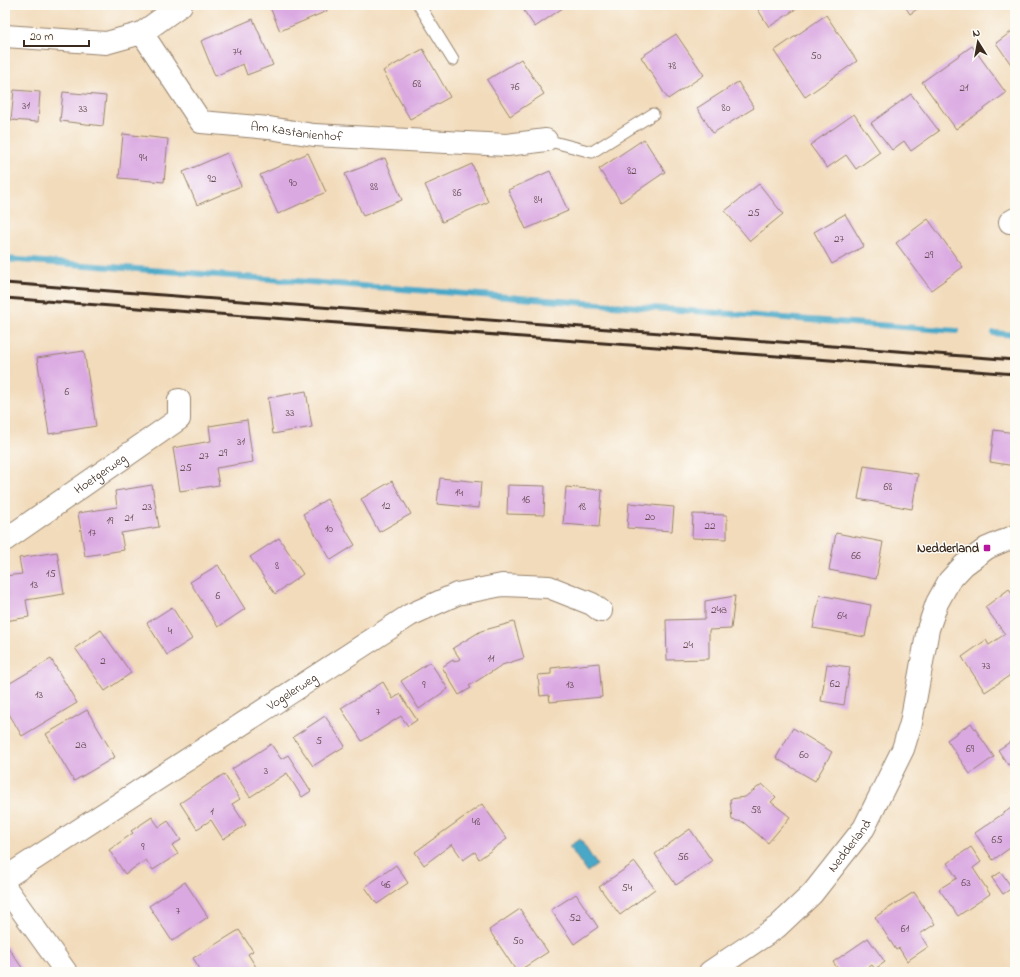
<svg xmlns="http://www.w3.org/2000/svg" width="1020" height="977" viewBox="0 0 1020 977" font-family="'Indie Flower',sans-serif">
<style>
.water{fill:#48a8c7;stroke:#426972}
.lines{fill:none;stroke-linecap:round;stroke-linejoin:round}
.stream{stroke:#48a8c7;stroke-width:6}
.building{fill:#daa9e2}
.lane-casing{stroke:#96826c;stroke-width:13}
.street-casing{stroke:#96826c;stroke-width:24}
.lane{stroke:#fff;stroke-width:11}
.street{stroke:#fff;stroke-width:22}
.rail{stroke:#3b2a1e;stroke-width:3}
.poi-dot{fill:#b5179e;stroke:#fdfcf7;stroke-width:1.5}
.labels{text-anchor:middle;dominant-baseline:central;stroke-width:3;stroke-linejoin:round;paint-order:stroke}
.number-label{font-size:11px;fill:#634a4f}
.street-label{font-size:13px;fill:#3b2a1e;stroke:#fdfcf7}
.poi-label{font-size:13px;font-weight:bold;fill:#3b2a1e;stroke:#fdfcf7;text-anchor:end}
</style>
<rect width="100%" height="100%" fill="#fdfcf7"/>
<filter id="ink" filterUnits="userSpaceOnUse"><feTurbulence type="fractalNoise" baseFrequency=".025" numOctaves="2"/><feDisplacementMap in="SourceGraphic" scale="8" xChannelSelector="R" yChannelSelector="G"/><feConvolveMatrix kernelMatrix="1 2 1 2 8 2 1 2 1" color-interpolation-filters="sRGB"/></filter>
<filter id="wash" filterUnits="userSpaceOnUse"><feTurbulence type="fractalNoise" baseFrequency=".012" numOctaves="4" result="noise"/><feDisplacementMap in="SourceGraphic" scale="16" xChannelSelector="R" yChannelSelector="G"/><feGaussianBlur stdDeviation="0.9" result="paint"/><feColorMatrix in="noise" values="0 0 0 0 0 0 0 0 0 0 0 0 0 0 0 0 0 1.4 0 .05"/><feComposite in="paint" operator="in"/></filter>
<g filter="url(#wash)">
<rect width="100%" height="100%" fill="#f2dbbb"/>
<polygon class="water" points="580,839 597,865 587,872 569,846"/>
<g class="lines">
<g class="stream">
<polyline points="5,259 957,331"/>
<polyline points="994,333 1015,335"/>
</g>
</g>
<g id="blocks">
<g class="building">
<polygon points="269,5 325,5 327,11 280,31"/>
<polygon points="520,5 567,5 535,27"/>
<polygon points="755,5 802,5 769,27"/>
<polygon points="904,5 923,5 910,14"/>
<polygon points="826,15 857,61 805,97 774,51"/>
<polygon points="253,19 273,65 247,75 243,64 215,76 201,41"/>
<polygon points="1015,29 1015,70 996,43"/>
<polygon points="676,34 704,75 668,99 641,57"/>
<polygon points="972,46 1006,93 956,129 922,82"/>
<polygon points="423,49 450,97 410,119 383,71"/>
<polygon points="521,59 544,94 510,116 487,80"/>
<polygon points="738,82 754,108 713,133 697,108"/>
<polygon points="14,90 40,92 38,122 11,120"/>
<polygon points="63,92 106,96 103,126 60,121"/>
<polygon points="911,94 939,131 911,151 904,141 892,150 871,123"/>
<polygon points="854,114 880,152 856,169 846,155 827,168 810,145"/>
<polygon points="123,134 168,139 164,182 119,178"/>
<polygon points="644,139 665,172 621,202 599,169"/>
<polygon points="227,153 241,186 197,205 183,172"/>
<polygon points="308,153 326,192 278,214 260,175"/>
<polygon points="385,158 402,200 363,216 345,174"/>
<polygon points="472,164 488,202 442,222 425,185"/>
<polygon points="550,171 568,211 526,229 508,190"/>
<polygon points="759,184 783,214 750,241 725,211"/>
<polygon points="845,214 864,246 832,264 814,232"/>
<polygon points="928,219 963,267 931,290 896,243"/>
<polygon points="84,351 96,426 49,434 37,358"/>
<polygon points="306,391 312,427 273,434 268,398"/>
<polygon points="247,420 253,462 216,468 219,485 180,491 173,448 211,441 209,426"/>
<polygon points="994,430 1015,433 1015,466 990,462"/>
<polygon points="864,466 918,474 912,509 858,499"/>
<polygon points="440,478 481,482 479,508 437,504"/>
<polygon points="392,481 411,514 379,532 361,499"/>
<polygon points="152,485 159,527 121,533 124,550 85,556 78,513 117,507 115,491"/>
<polygon points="508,485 545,486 544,515 507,514"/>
<polygon points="566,487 602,490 599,527 563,524"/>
<polygon points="327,499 355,545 331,560 303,514"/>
<polygon points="629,503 674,507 672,531 627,528"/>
<polygon points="693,514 727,515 727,539 692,538"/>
<polygon points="836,533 883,542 876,579 829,570"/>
<polygon points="279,538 303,574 275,594 250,557"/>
<polygon points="57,552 64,594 26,600 29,617 5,621 5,576 22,574 19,558"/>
<polygon points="218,565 245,609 218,627 190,582"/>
<polygon points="1009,589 1015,597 1015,637 1010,641 1015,649 1015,658 1011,661 1015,666 1015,672 985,692 962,657 986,640 989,645 1005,634 985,607"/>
<polygon points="820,595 871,605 865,637 813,628"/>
<polygon points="735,596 731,629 709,630 709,659 667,660 666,620 705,619 705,601"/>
<polygon points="172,607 192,639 167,655 147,623"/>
<polygon points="514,622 524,658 502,665 469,686 471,688 459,695 442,667 453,660 454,662 460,659 453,648 481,631"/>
<polygon points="101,630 131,673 105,691 75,648"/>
<polygon points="51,659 77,703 22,736 5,707 5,686"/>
<polygon points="430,662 448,689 419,709 401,681"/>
<polygon points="599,663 602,697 550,702 549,695 540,696 538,675 551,674 551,668"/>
<polygon points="827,664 850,667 844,705 821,701"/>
<polygon points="383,682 393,699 400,694 417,720 408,726 401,716 362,741 341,708"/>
<polygon points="87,710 115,757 74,781 46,734"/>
<polygon points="325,716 345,746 313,766 293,737"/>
<polygon points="971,723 994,757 970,774 947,740"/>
<polygon points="793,728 832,752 815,781 776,758"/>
<polygon points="1013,740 1015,744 1015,760 1008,765 998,750"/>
<polygon points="271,744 281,759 288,755 311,791 302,797 287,773 250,797 232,769"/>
<polygon points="224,774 240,799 232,804 246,825 223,839 211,820 197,829 180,803"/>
<polygon points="762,784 776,797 771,802 790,817 768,843 743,822 732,820 730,799 745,797"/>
<polygon points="482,804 507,839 479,859 475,852 463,860 452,844 424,865 415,852"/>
<polygon points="1011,808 1015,814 1015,849 1013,846 993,860 975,833"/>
<polygon points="152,817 159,827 168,821 181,840 172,845 178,854 153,870 146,860 125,874 109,850 133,833 131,831"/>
<polygon points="690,829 712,861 676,885 655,854"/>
<polygon points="971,847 981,862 973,868 990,894 958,916 939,889 957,878 947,863"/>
<polygon points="635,862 655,889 620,915 599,887"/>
<polygon points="396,865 408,883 377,904 365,887"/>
<polygon points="1001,872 1012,888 1003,894 992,878"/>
<polygon points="185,882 208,917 172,941 149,906"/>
<polygon points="914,892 935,924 920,934 928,947 907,961 899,948 896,950 875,917"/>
<polygon points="576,894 598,927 574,944 551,910"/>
<polygon points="520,909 548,952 517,972 489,930"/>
<polygon points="239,930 253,951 248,954 256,967 248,972 202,972 193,958"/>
<polygon points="868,938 885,962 875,969 872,965 863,971 864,972 840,972 833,962"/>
<polygon points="7,946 25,972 5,972 5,947"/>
</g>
</g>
</g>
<g filter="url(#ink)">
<use href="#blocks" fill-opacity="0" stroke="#96826c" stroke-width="1"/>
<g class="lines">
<defs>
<g id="lane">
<polyline points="419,5 453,60"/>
<polyline points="546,140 592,152 653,114"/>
</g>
<g id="street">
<path id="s1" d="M181 5 142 33 201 122 269 128 314 135 446 142 507 145 546 140"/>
<polyline points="5,36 106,43 142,33"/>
<polyline points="1010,222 1015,219"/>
<path id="s2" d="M5 540 179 419V400"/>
<path id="s3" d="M5 878 410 615 457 594 502 585 549 587 592 604 601 611"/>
<polyline points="5,887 66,972"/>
<path id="s4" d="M710 972 777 927 812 894 864 828 903 749 911 723 928 629 937 603 949 581 964 565 987 548 1015 536"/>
</g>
</defs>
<use href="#lane" class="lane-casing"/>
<use href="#street" class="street-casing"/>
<use href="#lane" class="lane"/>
<use href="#street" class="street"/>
<g class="rail">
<polyline points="5,283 1015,360"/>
<polyline points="5,298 1015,374"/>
</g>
</g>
</g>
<rect class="poi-dot" x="983" y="544" width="8" height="8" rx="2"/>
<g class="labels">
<g class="number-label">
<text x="237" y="52">74</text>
<text x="816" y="56">50</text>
<text x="672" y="66">78</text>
<text x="417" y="84">68</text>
<text x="515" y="87">76</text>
<text x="964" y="88">21</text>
<text x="26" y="106">31</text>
<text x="726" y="108">80</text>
<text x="83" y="109">33</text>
<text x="143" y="158">94</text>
<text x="632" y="171">82</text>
<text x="212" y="179">92</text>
<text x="293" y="183">90</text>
<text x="374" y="187">88</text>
<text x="457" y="193">86</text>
<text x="538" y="200">84</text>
<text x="754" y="213">25</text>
<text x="839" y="239">27</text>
<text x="929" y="255">29</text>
<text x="67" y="392">6</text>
<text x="290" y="413">33</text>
<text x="241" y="442">31</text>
<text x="223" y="453">29</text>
<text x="204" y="456">27</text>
<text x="186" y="468">25</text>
<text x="888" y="487">68</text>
<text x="459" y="493">14</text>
<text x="526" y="500">16</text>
<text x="386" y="506">12</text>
<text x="147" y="507">23</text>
<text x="582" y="507">18</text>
<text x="650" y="517">20</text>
<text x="129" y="518">21</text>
<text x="110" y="521">19</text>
<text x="710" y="526">22</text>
<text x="329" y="529">10</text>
<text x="92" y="533">17</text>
<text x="856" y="556">66</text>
<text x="277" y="566">8</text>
<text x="51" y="574">15</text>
<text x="34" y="585">13</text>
<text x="218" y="596">6</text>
<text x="719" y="610">24a</text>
<text x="842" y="616">64</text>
<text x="170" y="631">4</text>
<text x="688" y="645">24</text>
<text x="491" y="659">11</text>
<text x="103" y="661">2</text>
<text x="986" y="666">73</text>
<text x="835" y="684">62</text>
<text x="424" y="685">9</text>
<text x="570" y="685">13</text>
<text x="39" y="695">13</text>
<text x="378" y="712">7</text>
<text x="319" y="741">5</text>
<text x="81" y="745">2a</text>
<text x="970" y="749">69</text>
<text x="804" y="755">60</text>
<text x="266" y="771">3</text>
<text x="756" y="810">58</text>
<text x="212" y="812">1</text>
<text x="476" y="822">48</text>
<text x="997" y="840">65</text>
<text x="143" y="847">9</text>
<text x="683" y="857">56</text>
<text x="966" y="883">63</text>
<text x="386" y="885">46</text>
<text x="627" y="888">54</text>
<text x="178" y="911">7</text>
<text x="575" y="918">52</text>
<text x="905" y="929">61</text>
<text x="518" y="941">50</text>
</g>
<g class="street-label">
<text stroke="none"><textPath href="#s1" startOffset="251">Am Kastanienhof</textPath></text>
<text stroke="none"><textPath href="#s2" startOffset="116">Hoetgerweg</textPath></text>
<text stroke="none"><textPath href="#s3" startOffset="342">Vogelerweg</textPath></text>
<text stroke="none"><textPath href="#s4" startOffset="190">Nedderland</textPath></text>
</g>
<g class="poi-label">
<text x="979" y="548">Nedderland</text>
</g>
</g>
<rect width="1020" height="977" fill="none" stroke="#fdfcf7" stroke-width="20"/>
<g transform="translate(978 42) rotate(349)" stroke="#fdfcf7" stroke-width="3" paint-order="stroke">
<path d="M0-3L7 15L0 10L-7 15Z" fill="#3b2a1e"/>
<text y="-6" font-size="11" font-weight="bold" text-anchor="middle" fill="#3b2a1e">N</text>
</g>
<path d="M24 40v6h65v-6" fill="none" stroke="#3b2a1e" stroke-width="2"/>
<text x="30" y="40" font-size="12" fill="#3b2a1e" stroke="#fdfcf7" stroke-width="3" paint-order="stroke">20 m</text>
</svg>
